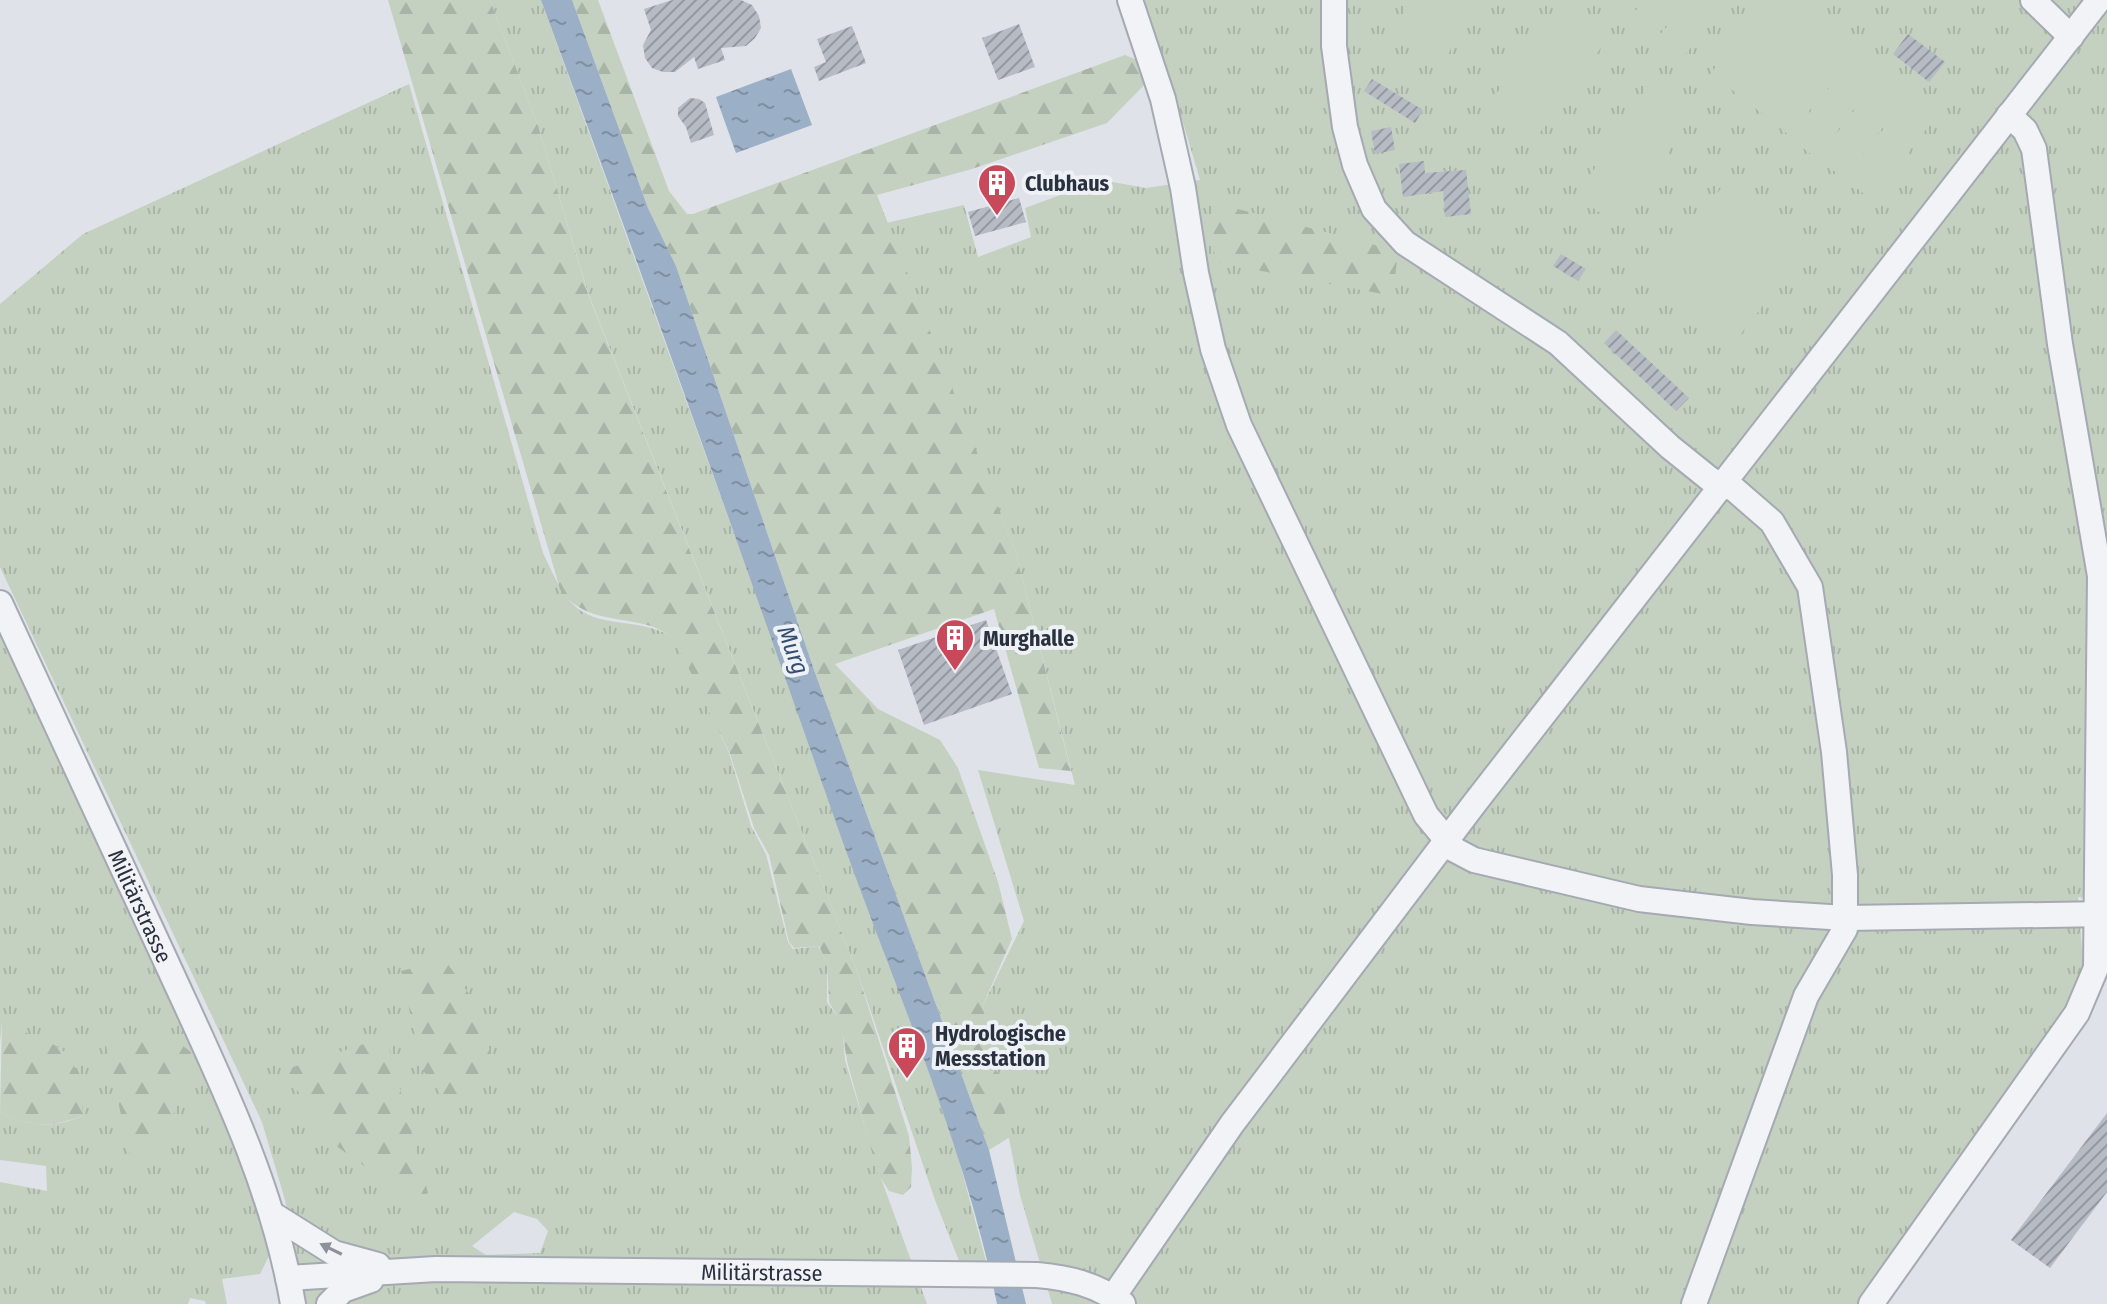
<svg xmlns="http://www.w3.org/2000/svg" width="2107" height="1304" viewBox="0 0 2107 1304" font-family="'Fira Sans Condensed',sans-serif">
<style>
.grass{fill:url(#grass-tufts);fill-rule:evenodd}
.forest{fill:url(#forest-firs)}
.pitch{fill:#c4d1c0}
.water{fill:url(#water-ripples)}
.building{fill:url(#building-hatch)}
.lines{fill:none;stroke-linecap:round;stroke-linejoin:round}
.minor-casing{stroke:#a5a9b2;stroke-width:28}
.minor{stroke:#f1f3f6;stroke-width:24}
.oneway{fill:#8d929a}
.labels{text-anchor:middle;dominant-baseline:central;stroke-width:8;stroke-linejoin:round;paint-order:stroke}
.poi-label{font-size:22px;font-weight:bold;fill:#29303e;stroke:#eef1f5;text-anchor:start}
.street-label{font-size:22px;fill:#29303e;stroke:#eef1f5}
.water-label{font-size:24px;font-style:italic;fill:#344e70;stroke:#eef1f5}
</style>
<defs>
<pattern id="grass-tufts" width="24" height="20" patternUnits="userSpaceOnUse" patternTransform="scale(2)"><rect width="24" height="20" fill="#c4d1c0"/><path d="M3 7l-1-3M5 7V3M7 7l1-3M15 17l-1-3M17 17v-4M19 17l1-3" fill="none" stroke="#a8b4a6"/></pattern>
<pattern id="forest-firs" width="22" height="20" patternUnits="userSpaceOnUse" patternTransform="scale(2)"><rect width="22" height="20" fill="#c4d1c0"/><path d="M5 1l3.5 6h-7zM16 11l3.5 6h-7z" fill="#a8b4a6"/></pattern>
<pattern id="water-ripples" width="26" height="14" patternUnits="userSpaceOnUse" patternTransform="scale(2)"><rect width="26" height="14" fill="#9bafc6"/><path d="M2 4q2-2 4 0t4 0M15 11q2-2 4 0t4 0" fill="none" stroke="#7e8fa2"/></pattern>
<pattern id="building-hatch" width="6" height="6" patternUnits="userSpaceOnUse" patternTransform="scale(2)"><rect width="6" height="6" fill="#b6bbc4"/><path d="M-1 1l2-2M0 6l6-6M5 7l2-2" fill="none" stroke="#9498a1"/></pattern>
</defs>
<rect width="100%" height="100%" fill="#dfe2e8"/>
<g class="grass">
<polygon points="490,0 541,0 953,1138 986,1261 959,1261 935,1200 857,971 588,293 538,126"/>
<polygon points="1141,0 2107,0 2107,901 2078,897 2083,962 2069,1009 1858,1304 1052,1304 1020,1195 983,1005 1024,921 978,770 1075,785 1015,550 886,223 964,205 978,257 1031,237 1025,208 1101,180 1146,188 1200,180 1169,75"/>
<path d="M409 84 543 553C552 571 560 593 576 607 602 630 648 616 677 641L729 753 751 826 766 854 788 942 793 949 818 946 827 963V1002L842 1023 845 1060 879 1173 927 1304H307L285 1200 262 1122 0 567V304L83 234ZM514 1212 537 1219 548 1231 540 1253 486 1255 472 1246Z"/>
<path d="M0 622 232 1132 273 1248 260 1274 222 1279 227 1304H206L205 1301 190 1298 188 1304H0V1182L47 1191 46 1166 0 1160V1113C34 1126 49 1129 83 1116L2 1023 0 1043Z"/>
</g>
<g class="forest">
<path d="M388 0H490L538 126 588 294 857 971 909 1136 912 1168 911 1187 903 1195 889 1191 878 1174 847 1061 841 1023 829 1002 827 964 819 946 794 948 789 942 769 855 754 828 730 754 676 642C645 608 590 633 560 589Z"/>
<polygon points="572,0 598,0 669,191 687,214 693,214 1125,55 1137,60 1146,83 1107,123 972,169 877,195 1015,550 1071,771 1039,768 994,609 835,664 878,709 940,740 958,768 998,882 1012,939 983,1005 1010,1137 989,1150 814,670 676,266 648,208"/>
<polygon points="1211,202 1398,251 1393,296 1215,262"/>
<polygon points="445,960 484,1015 494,1078 447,1102 422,1069 401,971"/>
<path d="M2 1022 61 1048 81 1076 83 1116C45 1128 37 1127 0 1113Z"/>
<polygon points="171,1037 191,1052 172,1120 147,1154 130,1156 105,1041"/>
<polygon points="386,1037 428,1193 412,1200 332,1143 284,1070"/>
</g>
<g class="pitch">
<polygon points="1410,0 1472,0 1446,60 1394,37"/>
<polygon points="1644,0 1686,0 1658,34 1633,14"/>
<polygon points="1689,0 1730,0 1684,56 1659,36"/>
<polygon points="1766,0 1792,0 1856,49 1790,136 1711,73"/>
<polygon points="1556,11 1603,45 1538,135 1491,101"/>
<polygon points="1857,51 1883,71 1816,158 1790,138"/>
<polygon points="1884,71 1910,91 1844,179 1818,158"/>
<polygon points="1651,81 1695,110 1621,226 1576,197"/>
<polygon points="1912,92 1939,112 1872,200 1845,179"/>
<polygon points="1730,177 1813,242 1736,340 1653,275"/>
</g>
<g class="water">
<path d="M541 0H572L648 208 676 266 814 670 989 1150 1026 1304H997C964 1143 896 991 841 837 743 557 644 278 541 0Z"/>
<polygon points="791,69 812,125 736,153 716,97"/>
</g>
<g class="building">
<polygon points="672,0 741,0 752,5 759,16 761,28 755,38 746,46 721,48 725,60 698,69 694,57 675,72 663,72 652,68 645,58 643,45 651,30 644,9"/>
<polygon points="1019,24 1035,67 998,80 982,38"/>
<polygon points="852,26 866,63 819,81 814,67 826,62 817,39"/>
<polygon points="1908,34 1945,62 1929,82 1893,54"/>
<polygon points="1372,79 1423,110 1415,123 1364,91"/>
<polygon points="690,98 699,99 705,103 714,135 691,143 686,127 678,116 678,108"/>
<polygon points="1391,127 1395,150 1375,154 1371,131"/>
<polygon points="1424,161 1425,173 1466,170 1471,214 1445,217 1443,191 1403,197 1399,164"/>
<polygon points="1019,198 1026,222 975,236 968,212"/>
<polygon points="1561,254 1586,269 1578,281 1553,266"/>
<polygon points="1616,330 1689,398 1676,411 1604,343"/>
<polygon points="986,620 1012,694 924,725 898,650"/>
<polygon points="2107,1113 2107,1192 2050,1268 2011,1240"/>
</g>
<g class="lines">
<defs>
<g id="minor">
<polyline points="1130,0 1163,99 1183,188 1196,273 1213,349 1239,425 1426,815 1455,850 1474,860 1639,899 1752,912 1846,918 2107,914"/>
<polyline points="1334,0 1334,46 1345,127 1355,165 1374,209 1405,243 1558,343 1670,447 1711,480 1734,489 1772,522 1810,587 1834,752 1845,875 1845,929 1806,996 1694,1304"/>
<polyline points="2033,0 2071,37"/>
<path id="s1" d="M0 603C55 721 109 839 164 957 215 1069 272 1181 293 1304"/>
<polyline points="272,1214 334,1253 378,1265"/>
<path id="s2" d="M288 1278 436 1269 1037 1275C1069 1278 1096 1284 1123 1304"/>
<polyline points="1113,1297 1232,1124 1474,804 2099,0"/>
<polyline points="329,1304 343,1290 371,1280"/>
<polyline points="1871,1304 2077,1013 2096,968 2100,576 2060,344 2034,149 2025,130 2009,115"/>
</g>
</defs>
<use href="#minor" class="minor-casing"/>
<use href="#minor" class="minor"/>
</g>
<defs><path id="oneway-solid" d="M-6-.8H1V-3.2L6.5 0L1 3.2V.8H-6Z" transform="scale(2)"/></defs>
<use class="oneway" href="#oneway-solid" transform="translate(331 1249) rotate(-154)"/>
<defs>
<symbol id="building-pin" viewBox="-11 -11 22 30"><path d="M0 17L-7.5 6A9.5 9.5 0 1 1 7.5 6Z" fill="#c8495a" stroke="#eef1f5"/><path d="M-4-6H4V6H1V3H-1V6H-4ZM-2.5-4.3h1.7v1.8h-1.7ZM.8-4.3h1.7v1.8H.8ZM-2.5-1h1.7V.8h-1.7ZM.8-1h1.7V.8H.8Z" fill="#fff"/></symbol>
</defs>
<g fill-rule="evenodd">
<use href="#building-pin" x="975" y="161" width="44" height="60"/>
<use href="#building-pin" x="933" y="616" width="44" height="60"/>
<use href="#building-pin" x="885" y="1024" width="44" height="60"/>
</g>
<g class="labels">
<g class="poi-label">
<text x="1025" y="183">Clubhaus</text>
<text x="983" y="638">Murghalle</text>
<text x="935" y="1033">Hydrologische<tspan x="935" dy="25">Messstation</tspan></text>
</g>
<g class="street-label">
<text stroke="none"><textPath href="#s1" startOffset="334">Militärstrasse</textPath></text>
<text stroke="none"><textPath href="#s2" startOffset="474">Militärstrasse</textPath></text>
</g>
<g class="water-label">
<text transform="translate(793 650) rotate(70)">Murg</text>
</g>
</g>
</svg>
